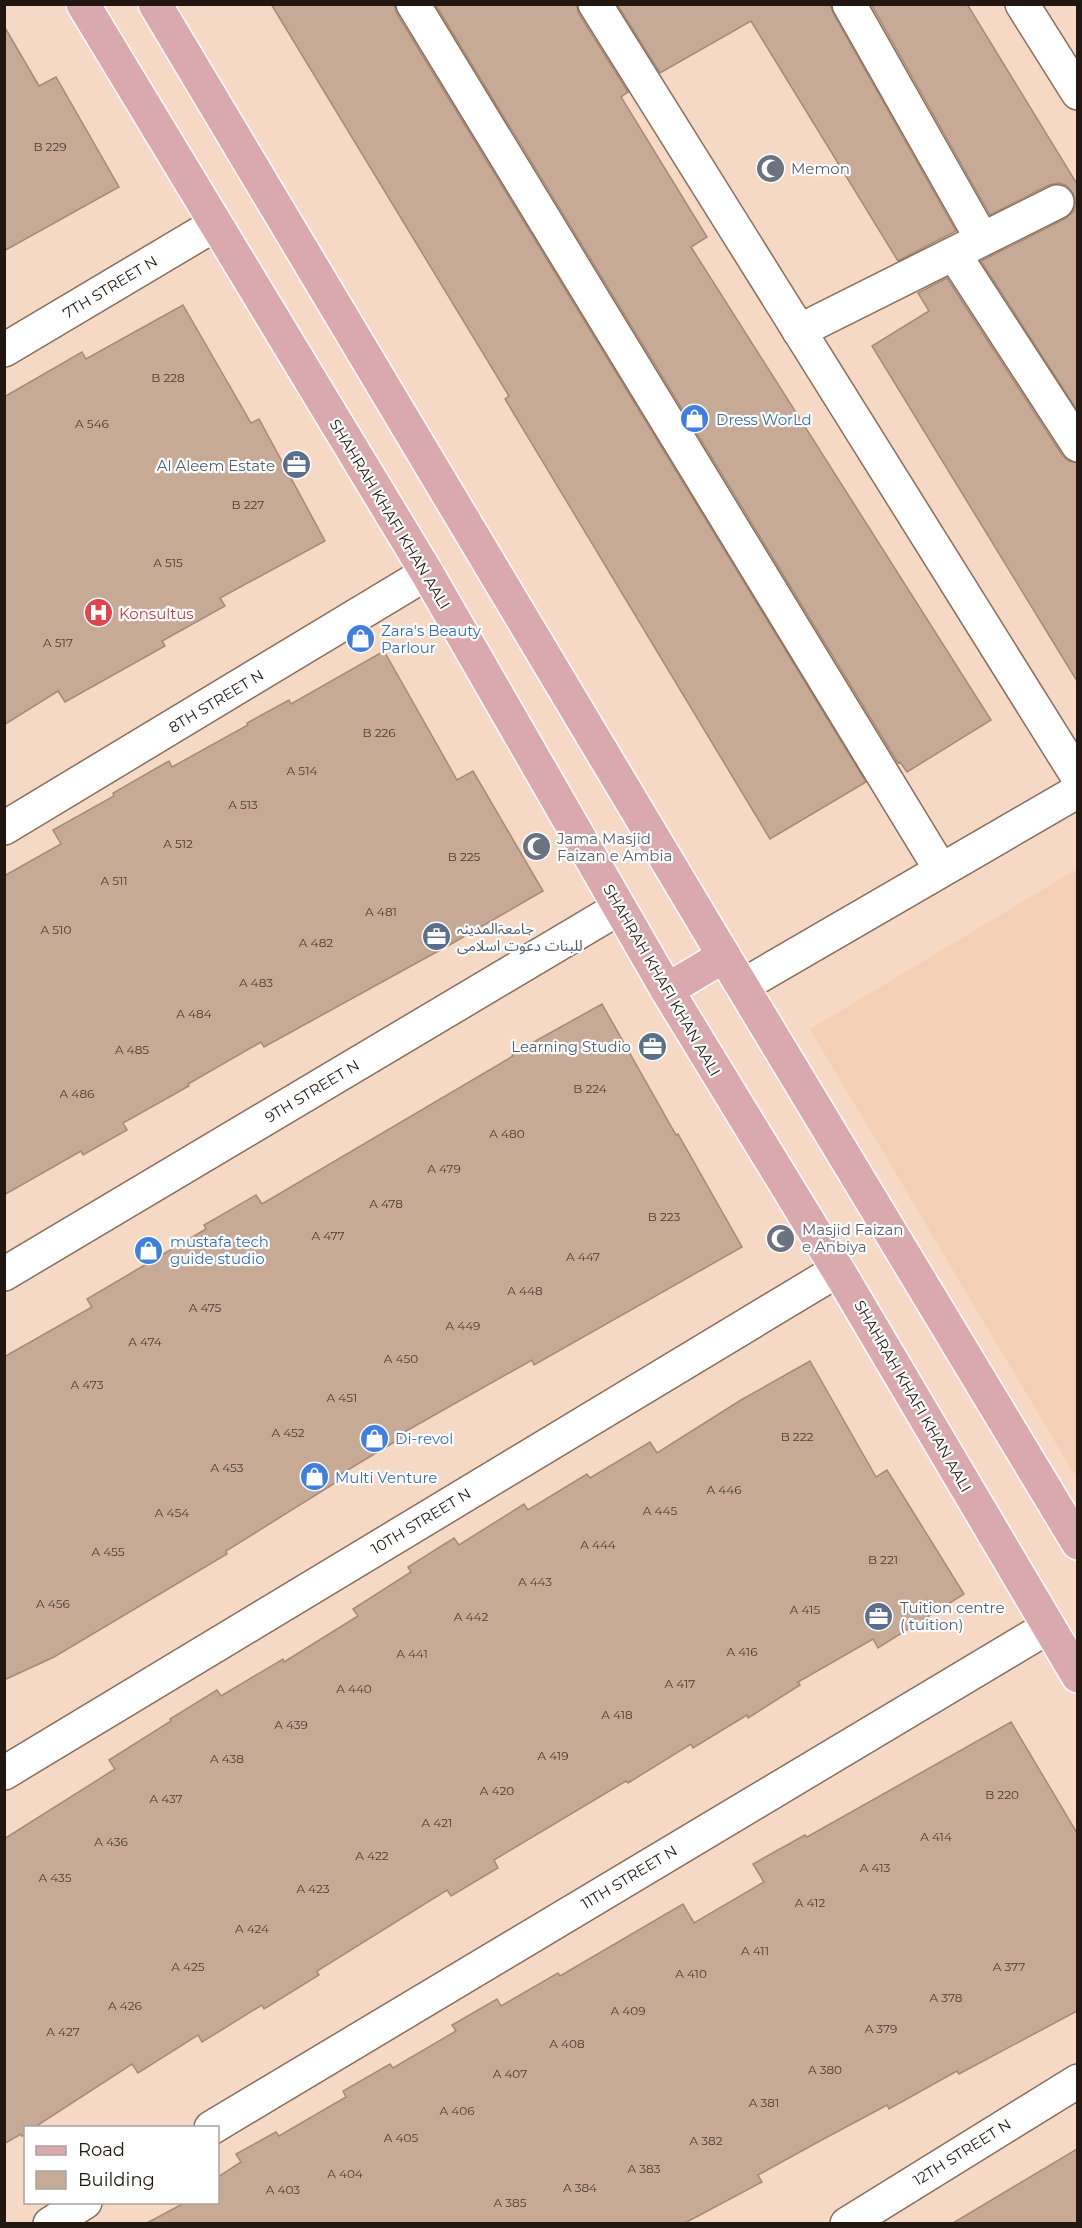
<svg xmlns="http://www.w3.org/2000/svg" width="1082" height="2228" viewBox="0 0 1082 2228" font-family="Montserrat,'Noto Sans Arabic',sans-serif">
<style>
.built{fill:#f3cfb5}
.building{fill:#c6aa96;stroke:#a58a77;stroke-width:1.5}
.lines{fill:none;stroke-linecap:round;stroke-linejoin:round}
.minor-casing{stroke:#886e5b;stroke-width:36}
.major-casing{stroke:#fff;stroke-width:36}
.minor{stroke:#fff;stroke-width:33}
.major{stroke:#d9a9ad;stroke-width:33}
.labels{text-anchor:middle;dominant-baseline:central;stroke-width:4.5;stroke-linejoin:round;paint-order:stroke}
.number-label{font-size:12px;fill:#4b3c32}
.worship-label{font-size:15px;fill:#5b616d;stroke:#fff;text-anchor:start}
.street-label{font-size:15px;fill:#221710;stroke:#fff}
.shop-label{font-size:15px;fill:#366cbe;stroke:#fff;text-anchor:start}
.service-label{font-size:15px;fill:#4e5e75;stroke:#fff;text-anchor:end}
.health-label{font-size:15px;fill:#be3a42;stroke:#fff;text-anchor:start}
</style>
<rect width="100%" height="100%" fill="#f6d9c4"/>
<polygon class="built" points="1077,869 1077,1479 810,1029"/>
<g class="building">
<polygon points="271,4 394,4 397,14 866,782 770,839 505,399 509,396"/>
<polygon points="435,4 576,4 579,14 628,92 621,97 707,237 691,247 991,720 907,772 900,762 898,763"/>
<polygon points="617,4 830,4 833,13 956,231 898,261 751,21 660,73"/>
<polygon points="871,4 967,4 1077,184 1077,410 981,261 1066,218 1073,212 1076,204 1073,193 1067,186 1059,183 1049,185 990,215"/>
<polygon points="4,26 39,86 56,77 119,187 4,251"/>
<polygon points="947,278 1062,455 1069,461 1077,463 1077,681 872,346 929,311 918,293"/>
<polygon points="183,305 251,423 259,419 325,541 220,598 225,606 162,641 165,646 65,702 58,691 4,725 4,397 82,352 86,359"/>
<polygon points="384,651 457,780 473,771 543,891 451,944 264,1047 261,1042 188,1084 189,1086 123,1123 127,1130 83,1155 81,1151 4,1195 4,876 61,844 53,830 114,796 113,793 169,761 172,767 248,725 247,723 289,700 291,704"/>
<polygon points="602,1004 676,1135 678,1134 742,1247 534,1365 532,1360 399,1435 401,1438 341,1474 343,1478 226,1551 227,1554 54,1657 4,1680 4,1357 92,1307 87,1299 206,1229 204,1225 256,1195 262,1204 513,1056 512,1054"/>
<polygon points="810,1361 876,1477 887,1470 964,1594 878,1648 873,1639 798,1682 800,1685 748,1718 747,1715 693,1748 691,1744 628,1783 626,1781 494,1860 498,1868 451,1896 447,1890 317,1971 319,1975 264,2009 262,2005 202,2042 198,2035 138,2073 132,2064 35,2127 26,2127 26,2133 22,2136 21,2134 4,2144 4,1839 115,1769 109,1760 171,1721 170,1719 217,1690 221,1696 283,1659 284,1662 358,1616 353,1609 411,1572 408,1567 454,1538 459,1545 524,1504 528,1510 587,1474 590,1478 650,1442 657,1453 741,1400"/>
<polygon points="1011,1722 1077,1833 1077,2011 959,2074 957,2071 889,2109 887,2105 818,2142 758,2175 762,2182 685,2223 147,2223 186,2202 218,2202 218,2177 241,2162 236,2154 276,2132 279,2136 346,2097 343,2091 390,2064 393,2068 456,2031 452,2025 497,1999 501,2006 558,1973 560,1976 683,1904 694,1923 764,1882 753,1864 805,1835 807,1837"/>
<polygon points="1077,2149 1077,2223 953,2223"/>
</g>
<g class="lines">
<defs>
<g id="minor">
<polyline points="413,4 941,870"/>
<polyline points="595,4 1078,777"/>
<polyline points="849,4 982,239"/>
<polyline points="1022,4 1078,93"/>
<polyline points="954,254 1078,445"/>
<polyline points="799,331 1057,202"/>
<polyline points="4,350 216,224"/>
<polyline points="4,828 427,573"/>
<polyline points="742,986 1078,791"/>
<polyline points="4,1274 619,908"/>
<polyline points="4,1773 838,1270"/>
<polyline points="211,2128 1048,1627"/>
<polyline points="50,2224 85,2202"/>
<polyline points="847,2224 1078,2081"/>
</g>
<g id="major">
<polyline points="83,4 427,573 667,990 838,1270 1078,1676"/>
<polyline points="155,4 724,956 1078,1543"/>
<polyline points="667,990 724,956"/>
</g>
</defs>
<use href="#minor" class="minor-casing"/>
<use href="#major" class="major-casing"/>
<use href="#minor" class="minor"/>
<use href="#major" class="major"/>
</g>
<defs>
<symbol id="mosque-disc" viewBox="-11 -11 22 22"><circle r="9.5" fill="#6b7280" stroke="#fff"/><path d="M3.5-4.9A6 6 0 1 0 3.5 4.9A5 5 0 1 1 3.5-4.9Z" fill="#fff"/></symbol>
<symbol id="shop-disc" viewBox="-11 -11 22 22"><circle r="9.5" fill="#3f7fe0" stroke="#fff"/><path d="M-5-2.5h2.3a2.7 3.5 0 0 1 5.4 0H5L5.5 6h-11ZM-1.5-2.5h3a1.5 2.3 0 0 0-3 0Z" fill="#fff"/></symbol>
<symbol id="office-disc" viewBox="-11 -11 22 22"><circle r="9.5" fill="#5c6f8a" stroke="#fff"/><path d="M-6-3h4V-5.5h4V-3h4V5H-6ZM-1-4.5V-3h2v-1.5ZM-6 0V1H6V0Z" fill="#fff"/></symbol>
<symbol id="hospital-disc" viewBox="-11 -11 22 22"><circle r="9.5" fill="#e0444e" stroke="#fff"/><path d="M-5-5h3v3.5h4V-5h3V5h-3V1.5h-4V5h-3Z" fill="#fff"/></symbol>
</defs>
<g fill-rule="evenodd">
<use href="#mosque-disc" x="754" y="152" width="33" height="33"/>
<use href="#shop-disc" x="678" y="402" width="33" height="33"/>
<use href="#office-disc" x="280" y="448" width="33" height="33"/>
<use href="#hospital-disc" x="82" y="596" width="33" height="33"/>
<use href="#shop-disc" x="344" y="622" width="33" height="33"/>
<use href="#mosque-disc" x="520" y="830" width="33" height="33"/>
<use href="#office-disc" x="420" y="920" width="33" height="33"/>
<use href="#office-disc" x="636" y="1030" width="33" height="33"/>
<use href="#mosque-disc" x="764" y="1222" width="33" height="33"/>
<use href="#shop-disc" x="132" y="1234" width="33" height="33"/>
<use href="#shop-disc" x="358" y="1422" width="33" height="33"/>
<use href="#shop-disc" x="298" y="1460" width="33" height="33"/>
<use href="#office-disc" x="862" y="1600" width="33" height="33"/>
</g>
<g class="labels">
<g class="number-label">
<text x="50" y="146">B 229</text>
<text x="168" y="377">B 228</text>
<text x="92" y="423">A 546</text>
<text x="248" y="504">B 227</text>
<text x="168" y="562">A 515</text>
<text x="58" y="642">A 517</text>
<text x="379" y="732">B 226</text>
<text x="302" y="770">A 514</text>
<text x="243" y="804">A 513</text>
<text x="178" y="843">A 512</text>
<text x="464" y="856">B 225</text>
<text x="114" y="880">A 511</text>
<text x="381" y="911">A 481</text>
<text x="56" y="929">A 510</text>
<text x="316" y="942">A 482</text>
<text x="256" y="982">A 483</text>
<text x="194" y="1013">A 484</text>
<text x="132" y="1049">A 485</text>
<text x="590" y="1088">B 224</text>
<text x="77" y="1093">A 486</text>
<text x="507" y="1133">A 480</text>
<text x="444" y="1168">A 479</text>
<text x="386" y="1203">A 478</text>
<text x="664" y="1216">B 223</text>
<text x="328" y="1235">A 477</text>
<text x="583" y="1256">A 447</text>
<text x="525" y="1290">A 448</text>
<text x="205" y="1307">A 475</text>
<text x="463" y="1325">A 449</text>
<text x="145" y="1341">A 474</text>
<text x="401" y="1358">A 450</text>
<text x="87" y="1384">A 473</text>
<text x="342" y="1397">A 451</text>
<text x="288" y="1432">A 452</text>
<text x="797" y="1436">B 222</text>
<text x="227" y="1467">A 453</text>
<text x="724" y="1489">A 446</text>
<text x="660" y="1510">A 445</text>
<text x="172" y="1512">A 454</text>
<text x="598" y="1544">A 444</text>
<text x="108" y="1551">A 455</text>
<text x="883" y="1559">B 221</text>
<text x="535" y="1581">A 443</text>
<text x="53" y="1603">A 456</text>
<text x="805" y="1609">A 415</text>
<text x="471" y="1616">A 442</text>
<text x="742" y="1651">A 416</text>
<text x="412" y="1653">A 441</text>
<text x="680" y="1683">A 417</text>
<text x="354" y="1688">A 440</text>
<text x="617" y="1714">A 418</text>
<text x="291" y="1724">A 439</text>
<text x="553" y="1755">A 419</text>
<text x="227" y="1758">A 438</text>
<text x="497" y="1790">A 420</text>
<text x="1002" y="1794">B 220</text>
<text x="166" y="1798">A 437</text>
<text x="437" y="1822">A 421</text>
<text x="936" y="1836">A 414</text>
<text x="111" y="1841">A 436</text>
<text x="372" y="1855">A 422</text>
<text x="875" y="1867">A 413</text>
<text x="55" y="1877">A 435</text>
<text x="313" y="1888">A 423</text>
<text x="810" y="1902">A 412</text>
<text x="252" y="1928">A 424</text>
<text x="755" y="1950">A 411</text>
<text x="188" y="1966">A 425</text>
<text x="1009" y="1966">A 377</text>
<text x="691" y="1973">A 410</text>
<text x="946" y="1997">A 378</text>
<text x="125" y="2005">A 426</text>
<text x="628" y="2010">A 409</text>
<text x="881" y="2028">A 379</text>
<text x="63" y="2031">A 427</text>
<text x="567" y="2043">A 408</text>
<text x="825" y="2069">A 380</text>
<text x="510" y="2073">A 407</text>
<text x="764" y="2102">A 381</text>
<text x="457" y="2110">A 406</text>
<text x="401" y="2137">A 405</text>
<text x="706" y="2140">A 382</text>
<text x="644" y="2168">A 383</text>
<text x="345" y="2173">A 404</text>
<text x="580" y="2187">A 384</text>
<text x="283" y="2189">A 403</text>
<text x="510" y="2202">A 385</text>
</g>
<g class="worship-label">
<text x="791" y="168">Memon</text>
<text x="557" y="838">Jama Masjid<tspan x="557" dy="17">Faizan e Ambia</tspan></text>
<text x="802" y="1229">Masjid Faizan<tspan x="802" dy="17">e Anbiya</tspan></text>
</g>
<g class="street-label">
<text transform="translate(110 287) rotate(-31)">7TH STREET N</text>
<text transform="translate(390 514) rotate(59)">SHAHRAH KHAFI KHAN AALI</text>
<text transform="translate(216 701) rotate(-31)">8TH STREET N</text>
<text transform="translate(662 980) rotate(60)">SHAHRAH KHAFI KHAN AALI</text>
<text transform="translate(312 1091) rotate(-31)">9TH STREET N</text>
<text transform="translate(913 1396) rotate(60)">SHAHRAH KHAFI KHAN AALI</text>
<text transform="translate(421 1521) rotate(-31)">10TH STREET N</text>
<text transform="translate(629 1877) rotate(-31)">11TH STREET N</text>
<text transform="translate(962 2152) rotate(-32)">12TH STREET N</text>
</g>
<g class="shop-label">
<text x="716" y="419">Dress WorLd</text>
<text x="381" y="630">Zara's Beauty<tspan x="381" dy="17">Parlour</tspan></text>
<text x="170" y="1241">mustafa tech<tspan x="170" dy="17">guide studio</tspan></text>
<text x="395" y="1438">Di-revol</text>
<text x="335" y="1477">Multi Venture</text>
</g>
<g class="service-label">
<text x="275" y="465">Al Aleem Estate</text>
<text x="457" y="928" text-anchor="start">جامعۃالمدینہ<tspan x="457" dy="17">للبنات دعوت اسلامی</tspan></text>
<text x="631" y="1046">Learning Studio</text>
<text x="900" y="1607" text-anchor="start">Tuition centre<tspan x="900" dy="17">( tuition)</tspan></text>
</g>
<g class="health-label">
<text x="119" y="613">Konsultus</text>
</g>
</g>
<rect width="1082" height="2228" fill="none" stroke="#221710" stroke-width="12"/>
<rect x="24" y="2126" width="195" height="78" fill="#ffffff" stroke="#a7a29f" stroke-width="1.5"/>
<rect x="36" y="2146" width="30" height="9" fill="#d9a9ad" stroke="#a7a29f" stroke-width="1.5"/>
<text x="78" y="2156" font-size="18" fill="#221710">Road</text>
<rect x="36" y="2171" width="30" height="18" fill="#c6aa96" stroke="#a7a29f" stroke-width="1.5"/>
<text x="78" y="2186" font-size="18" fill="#221710">Building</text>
</svg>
